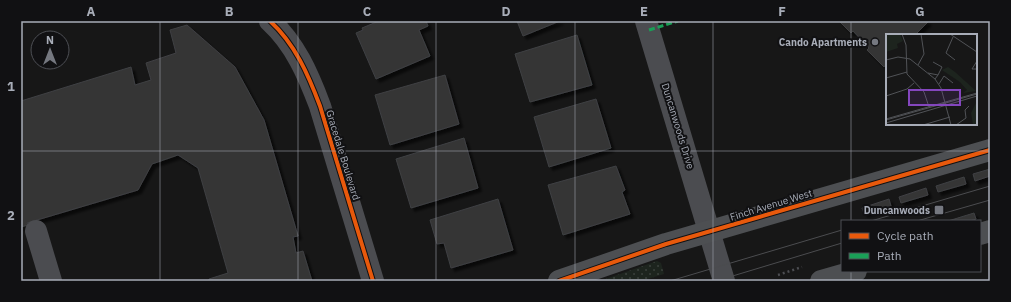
<svg xmlns="http://www.w3.org/2000/svg" width="1011" height="302" viewBox="0 0 1011 302" font-family="'IBM Plex Sans',sans-serif">
<style>
.garden{fill:url(#garden-dots)}
.building{fill:#353536;stroke:#3f4043;filter:url(#shadow)}
.lines{fill:none;stroke-linecap:round;stroke-linejoin:round}
.path{stroke:#4d4e52;stroke-width:2.5;stroke-dasharray:2 3;stroke-linecap:butt}
.minor{stroke:#4b4c50;stroke-width:22}
.major{stroke:#4d4f52;stroke-width:22}
.tram{stroke:#4b4c4f;stroke-width:1}
.quiet{stroke:#1a9f57;stroke-width:3;stroke-dasharray:6 3;stroke-linecap:butt}
.cycleway-casing{stroke:#111113;stroke-width:6}
.cycleway{stroke:#e8590c;stroke-width:4}
.grid{fill:none;stroke:#a8adb8;stroke-width:1;stroke-opacity:0.55}
.poi-dot{fill:#757880;stroke:#111113;stroke-width:1.5}
.labels{text-anchor:middle;dominant-baseline:central;stroke-width:4;stroke-linejoin:round;paint-order:stroke}
.poi-label{font-size:10px;font-weight:bold;fill:#a8adb8;stroke:#111113;text-anchor:end}
.street-label{font-size:10px;fill:#a8adb8;stroke:#111113}
.inset-road{fill:none;stroke:#515357;stroke-width:1}
.view{fill:#8446be;fill-opacity:0.15;stroke:#8446be;stroke-width:2}
.inset-edge{fill:none;stroke:#a8adb8;stroke-width:2}
.neatline{fill:none;stroke:#a8adb8;stroke-width:1.5}
.grid-label{font-size:13px;text-anchor:middle;font-weight:bold;fill:#a8adb8}
</style>
<defs>
<pattern id="garden-dots" width="8" height="8" patternUnits="userSpaceOnUse"><rect width="8" height="8" fill="#1d241e"/><path d="M2 2h.1M6 6h.1" fill="none" stroke="#3b413d" stroke-width="1.8" stroke-linecap="round"/></pattern>
<filter id="shadow"><feDropShadow dx="3.5" dy="3.5" stdDeviation="1" flood-color="#0009"/></filter>
</defs>
<rect width="100%" height="100%" fill="#171717"/>
<polygon class="garden" points="657,261 661,263 664,274 641,281 600,281"/>
<g class="building">
<polygon points="379,21 426,21 428,26 419,30 430,56 376,79 356,33 363,30 362,28"/>
<polygon points="517,21 560,21 523,36"/>
<polygon points="839,21 926,21 928,22 915,35 887,35 887,63 884,67 867,50 869,48 853,31 851,33"/>
<polygon points="187,25 235,67 264,120 298,236 293,237 296,253 303,251 312,281 209,281 209,279 228,273 198,168 178,155 152,164 138,190 27,223 28,225 21,227 21,101 131,67 135,85 151,80 146,63 176,53 170,30"/>
<polygon points="577,35 592,85 530,102 515,54"/>
<polygon points="445,75 459,124 390,145 375,95"/>
<polygon points="596,99 611,148 549,167 534,117"/>
<polygon points="464,138 478,188 411,208 396,159"/>
<polygon points="616,166 625,190 622,192 630,214 563,235 548,185"/>
<polygon points="990,169 990,176 975,181 973,174"/>
<polygon points="964,177 966,184 938,192 936,186"/>
<polygon points="926,188 928,195 901,203 899,197"/>
<polygon points="498,199 513,250 451,268 444,243 437,244 430,220"/>
<polygon points="889,199 891,206 864,214 862,208"/>
<polygon points="974,213 976,219 970,221 948,221"/>
</g>
<g class="lines">
<polyline class="path" points="778,275 802,267"/>
<g class="minor">
<path d="M270 21C295 44 308 74 320 106L373 281"/>
<polyline points="646,21 724,281"/>
<polyline points="36,231 51,281"/>
</g>
<g class="major">
<polyline points="980,234 990,231"/>
<polyline points="559,281 666,244 990,150"/>
<polyline points="821,281 856,271"/>
</g>
<g class="tram">
<polyline points="871,221 990,186"/>
<polyline points="917,221 990,200"/>
<polyline points="670,281 842,230"/>
<polyline points="716,281 842,243"/>
</g>
<polyline class="quiet" points="649,30 678,21"/>
<defs>
<g id="cycleway">
<path d="M270 21C295 44 308 74 320 106L373 281"/>
<polyline points="559,281 666,244 990,150"/>
</g>
</defs>
<use href="#cycleway" class="cycleway-casing"/>
<use href="#cycleway" class="cycleway"/>
</g>
<path class="grid" d="M160 21V281M298 21V281M436 21V281M575 21V281M713 21V281M851 21V221M21 151H990M851 271V281"/>
<g class="poi-dot">
<circle cx="875" cy="42" r="4"/>
<rect x="934" y="205" width="10" height="10" rx="2"/>
</g>
<g class="labels">
<g class="poi-label">
<text x="867" y="42">Cando Apartments</text>
<text x="930" y="210">Duncanwoods</text>
</g>
<g class="street-label">
<text transform="translate(678 126) rotate(73)">Duncanwoods Drive</text>
<text transform="translate(343 155) rotate(73)">Gracedale Boulevard</text>
<text transform="translate(771 205) rotate(-17)">Finch Avenue West</text>
</g>
</g>
<g transform="translate(886 34)">
<rect width="91" height="91" fill="#171717"/>
<path d="M0 0H14L17 7 11 10 12 14 0 18Z" fill="#1d241e"/>
<path d="M62 33 69 38 90 57 77 59 81 56 74 48 56 36ZM91 67V91H87L85 79Z" fill="#1d241e"/>
<path class="inset-road" d="M16 0 20 11 21 40 38 58 43 73M64 0 91 18M67 3 60 19 69 26M0 26 12 23 24 25 49 45 55 54 65 91M91 27 86 35H91M47 28 56 33 52 41M32 31 38 20 35 0M42 39 52 41 49 45M0 44 21 38M53 50 58 42 67 49M0 62 21 55 28 49M0 85 91 59M0 86 91 60M0 89 91 62M37 91 64 83M70 91 80 84 79 76 83 72"/>
<path class="view" d="M23 56H74V71H23Z"/>
<rect width="91" height="91" class="inset-edge"/>
</g>
<rect width="1011" height="302" fill="none" stroke="#111113" stroke-width="44"/>
<rect x="841" y="220" width="140" height="52" fill="#111113" stroke="#4d4f55"/>
<rect x="849" y="233" width="20" height="6" fill="#e8590c" stroke="#4d4f55"/>
<text x="877" y="240" font-size="12" fill="#a8adb8">Cycle path</text>
<rect x="849" y="253" width="20" height="6" fill="#1a9f57" stroke="#4d4f55"/>
<text x="877" y="260" font-size="12" fill="#a8adb8">Path</text>
<g transform="translate(50 50)"><circle r="19" fill="#111113" stroke="#4d4f55"/>
<path d="M0-3L7 15L0 10L-7 15Z" fill="#757880"/>
<text y="-6" font-size="11" font-weight="bold" text-anchor="middle" fill="#a8adb8">N</text>
</g>
<rect x="22" y="22" width="967" height="258" class="neatline"/>
<g class="grid-label">
<text x="91" y="16">A</text>
<text x="229" y="16">B</text>
<text x="367" y="16">C</text>
<text x="506" y="16">D</text>
<text x="644" y="16">E</text>
<text x="782" y="16">F</text>
<text x="920" y="16">G</text>
<text x="11" y="91">1</text>
<text x="11" y="220">2</text>
</g>
</svg>
